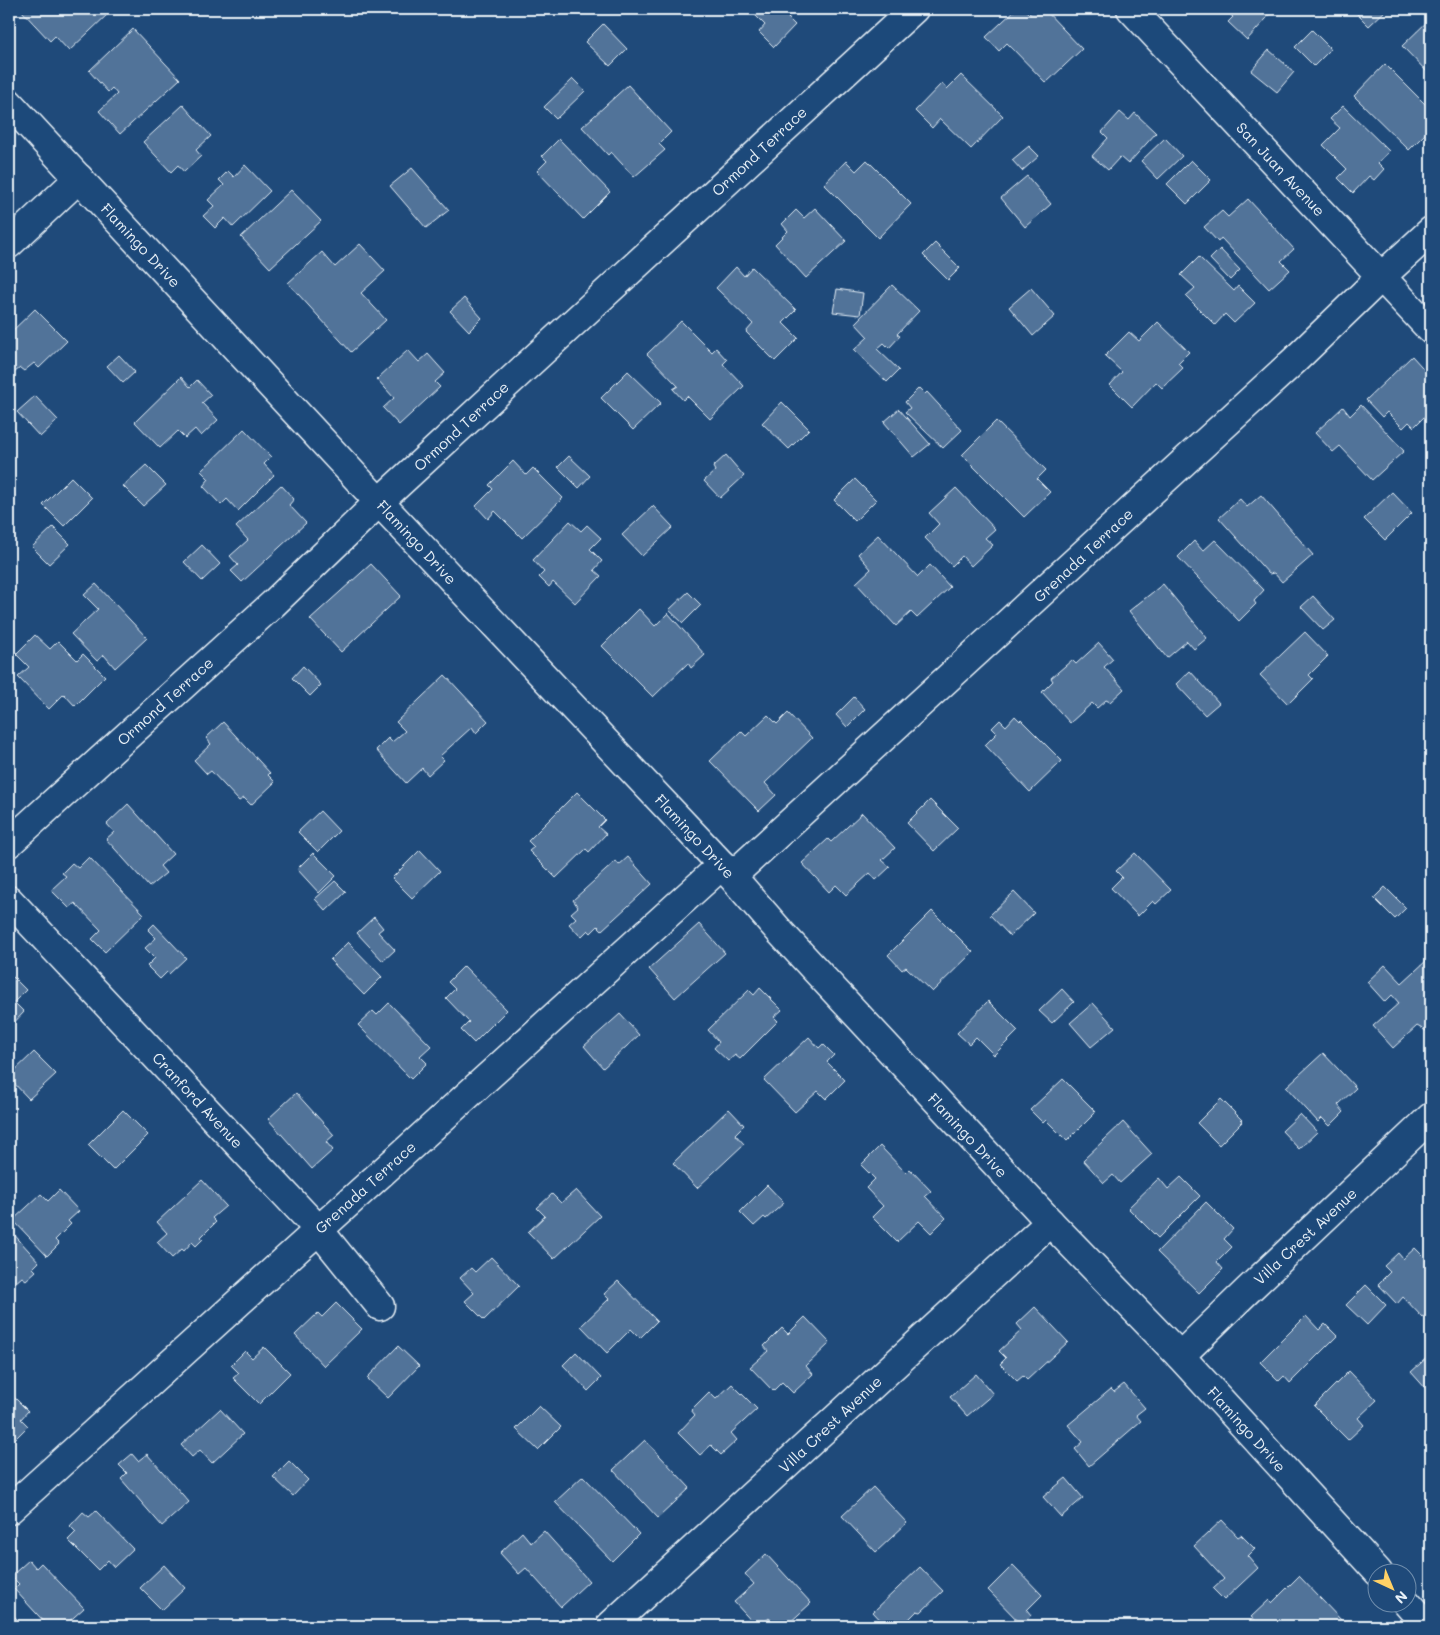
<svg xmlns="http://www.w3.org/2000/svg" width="1440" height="1635" viewBox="0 0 1440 1635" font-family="Mali,sans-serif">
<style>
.building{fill:#517399;stroke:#e8f1f8}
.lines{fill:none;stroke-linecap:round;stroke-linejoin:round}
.minor-casing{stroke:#e8f1f8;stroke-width:31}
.minor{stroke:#1f4a7a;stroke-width:28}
.labels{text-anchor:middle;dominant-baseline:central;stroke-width:4;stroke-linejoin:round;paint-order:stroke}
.street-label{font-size:15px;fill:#e8f1f8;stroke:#1f4a7a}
</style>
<rect width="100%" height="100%" fill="#1f4a7a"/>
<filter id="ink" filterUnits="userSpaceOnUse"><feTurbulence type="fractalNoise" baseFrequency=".02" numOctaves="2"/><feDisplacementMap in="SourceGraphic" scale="10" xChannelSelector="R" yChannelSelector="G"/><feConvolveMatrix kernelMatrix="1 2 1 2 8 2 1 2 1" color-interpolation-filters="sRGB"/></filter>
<g filter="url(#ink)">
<g class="building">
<polygon points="20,9 104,9 109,13 69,51 55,36 50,41"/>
<polygon points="749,9 797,9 788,18 795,25 774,47 759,32 765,25"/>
<polygon points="1016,9 1024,9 1029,14 1035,9 1044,9 1082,49 1046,83 1007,43 999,51 986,37"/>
<polygon points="1224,9 1275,9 1247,40 1228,22 1233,17"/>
<polygon points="1352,9 1387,9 1369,26"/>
<polygon points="1431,18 1431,76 1402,46"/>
<polygon points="603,24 627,49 610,66 585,42"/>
<polygon points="133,29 180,79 120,134 99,111 117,94 112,88 108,92 89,71"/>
<polygon points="1312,30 1331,49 1314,66 1295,47"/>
<polygon points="1269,50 1294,72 1277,92 1251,71"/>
<polygon points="1385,64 1431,110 1431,128 1409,150 1354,96"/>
<polygon points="961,75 1003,116 971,149 940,119 932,128 915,111 942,83 947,89"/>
<polygon points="573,79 585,91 556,119 544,107"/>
<polygon points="628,85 671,132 659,144 665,150 634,177 611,152 608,155 582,127"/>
<polygon points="183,105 211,136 196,150 201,156 184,172 178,165 171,172 143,142"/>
<polygon points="1343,106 1389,151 1378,163 1384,169 1374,180 1369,176 1353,193 1338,178 1347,169 1323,145 1340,128 1330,119"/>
<polygon points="1120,112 1129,120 1135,113 1156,133 1128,164 1120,157 1108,170 1092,156 1108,138 1102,132"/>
<polygon points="1165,138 1182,156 1158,179 1141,161"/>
<polygon points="559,139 610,192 583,219 537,171 547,161 542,156"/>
<polygon points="1029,146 1039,156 1022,171 1012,160"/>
<polygon points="867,160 911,204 878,238 824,184 846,161 856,171"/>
<polygon points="1191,160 1211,180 1187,204 1167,184"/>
<polygon points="245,165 270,191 233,227 225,218 215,228 203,216 214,206 208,200 224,185 219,180 228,171 234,177"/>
<polygon points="412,168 449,210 426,228 390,186"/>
<polygon points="1027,176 1051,204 1025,227 1001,198"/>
<polygon points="291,190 321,221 270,268 241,237"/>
<polygon points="1248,199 1294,249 1281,261 1290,270 1269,289 1221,238 1218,242 1204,227 1222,211 1228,217"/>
<polygon points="815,208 846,241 806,278 775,244 788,231 782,224 796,210 804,218"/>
<polygon points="935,243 960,268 948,280 923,255"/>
<polygon points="360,244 385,271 361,293 386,320 351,352 288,283 322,252 335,267"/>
<polygon points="1220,249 1240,270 1230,280 1210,259"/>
<polygon points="1199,257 1234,291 1238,286 1255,303 1234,323 1225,314 1215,325 1186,296 1195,288 1181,275"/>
<polygon points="736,267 744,276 752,267 796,310 783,323 798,338 775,361 746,332 753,324 716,288"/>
<polygon points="892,285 919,311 897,334 900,336 889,348 884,343 877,349 899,370 887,382 854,350 868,337 855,323"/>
<polygon points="1031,288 1055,316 1033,336 1009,307"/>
<polygon points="837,289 863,293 860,315 833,312"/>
<polygon points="464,298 482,318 469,331 450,311"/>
<polygon points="35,309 67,341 39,368 34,363 24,371 20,368 15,372 9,365 9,334"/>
<polygon points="681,321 712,352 716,348 727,360 723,364 744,386 710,419 687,396 683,400 673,389 678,386 647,354"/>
<polygon points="1158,322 1189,352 1178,363 1183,368 1162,388 1156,382 1132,407 1110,385 1122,372 1105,356 1129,332 1139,341"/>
<polygon points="408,350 419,362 428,354 445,373 435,382 440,387 399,425 383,408 394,398 377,379"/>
<polygon points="119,355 135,372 123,383 107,366"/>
<polygon points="1412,356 1431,377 1431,410 1414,427 1409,422 1403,428 1387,412 1382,417 1366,400"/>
<polygon points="628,371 661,403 633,430 601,398"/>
<polygon points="181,377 190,387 197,380 211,395 202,403 218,420 201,436 195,429 185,438 178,431 160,448 135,422"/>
<polygon points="919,388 925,394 927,392 962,430 943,448 905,412 910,408 905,402"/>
<polygon points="35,396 58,420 40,437 17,412"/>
<polygon points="782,402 809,429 789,449 762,423"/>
<polygon points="1361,405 1404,451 1372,480 1340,446 1333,452 1315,433 1343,407 1350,416"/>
<polygon points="899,409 930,444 914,457 884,422"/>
<polygon points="996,421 1046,470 1037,479 1050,492 1024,517 962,455"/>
<polygon points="244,429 271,457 264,464 274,475 238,511 227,499 221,505 203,486 209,479 201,471"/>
<polygon points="726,455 744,476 720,498 704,481 715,471 713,467"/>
<polygon points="569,456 590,476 579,488 558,467"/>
<polygon points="513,461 526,475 533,468 563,498 522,538 495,511 488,519 476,506 493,489 489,485"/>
<polygon points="146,465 166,485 143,506 123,486"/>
<polygon points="71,477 92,498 64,526 43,505"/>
<polygon points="855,479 876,500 855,521 834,500"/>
<polygon points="281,485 294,499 289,505 306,523 242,582 231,571 238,565 230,556 248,540 236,527"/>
<polygon points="956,488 995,529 985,538 993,545 971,566 962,556 952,566 925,538 939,524 929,513"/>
<polygon points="1392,492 1412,513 1385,540 1364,519"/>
<polygon points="1261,495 1313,555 1282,582 1274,573 1269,574 1219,518 1240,499 1247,507"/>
<polygon points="653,506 673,527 642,556 622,535"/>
<polygon points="570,521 581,531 587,525 601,538 590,549 602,561 594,570 601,576 575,603 553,582 549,587 539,577 544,572 533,560"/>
<polygon points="53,527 70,544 49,564 32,547"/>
<polygon points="878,535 918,577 930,565 950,587 917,618 911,612 896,626 856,583 871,569 858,554"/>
<polygon points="1215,540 1264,590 1254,601 1256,604 1239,621 1178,557 1194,541 1203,551"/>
<polygon points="202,545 220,564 202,581 184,562"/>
<polygon points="371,564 401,596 341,652 310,619"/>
<polygon points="96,584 147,638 115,668 104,655 97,661 71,634 98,609 84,595"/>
<polygon points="1163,584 1207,638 1194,649 1187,641 1167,658 1129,611"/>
<polygon points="688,592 701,605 683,623 669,610"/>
<polygon points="1313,596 1335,620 1323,630 1301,607"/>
<polygon points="639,609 655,626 668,613 705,655 691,668 688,663 653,697 602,646"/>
<polygon points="1305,632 1328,656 1309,675 1313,679 1288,704 1260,675"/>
<polygon points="35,635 50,649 58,641 77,660 83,654 105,676 75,706 64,694 49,709 18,677 29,667 16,654"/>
<polygon points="1099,643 1113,659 1104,667 1124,689 1110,702 1106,700 1097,708 1092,703 1070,723 1042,692 1053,681 1051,678 1072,660 1076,664"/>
<polygon points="303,666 321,685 310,696 292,678"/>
<polygon points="1190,671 1219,703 1205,715 1176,684"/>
<polygon points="445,675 488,721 476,733 472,727 440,756 444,760 428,775 422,768 406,783 376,750 388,738 392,742 405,731 396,722"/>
<polygon points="854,697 865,709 847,727 836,715"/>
<polygon points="788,713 812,738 765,783 776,795 759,811 710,761 741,731 746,736 768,715 777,724"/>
<polygon points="1015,716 1020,721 1021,720 1062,761 1030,792 985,745 997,733 992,728 1000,720 1006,726"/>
<polygon points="223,722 270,773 268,775 275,782 251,805 244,798 239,801 211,771 207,774 194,760 211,744 206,738"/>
<polygon points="577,792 605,820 598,827 606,834 589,852 586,849 556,878 529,851 534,847 528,841"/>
<polygon points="930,800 958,828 934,851 907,823"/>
<polygon points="128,804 173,854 160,866 166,873 149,887 106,839 114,832 107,824"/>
<polygon points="320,811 339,831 318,852 298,832"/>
<polygon points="862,813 895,848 882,860 890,867 876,880 870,873 846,895 836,885 829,892 802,863 828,839 831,842"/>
<polygon points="420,850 440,871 412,898 392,878"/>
<polygon points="313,853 336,876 319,893 297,869"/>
<polygon points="1135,853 1171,890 1156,904 1153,901 1138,916 1111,888 1122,877 1116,871"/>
<polygon points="89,857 144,914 105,952 92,939 101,930 75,903 69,908 51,890 66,876 62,873 72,863 78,868"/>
<polygon points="628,857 652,884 602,930 598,926 591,933 588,930 581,937 569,924 576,918 571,913 578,907 573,900 616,861 619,865"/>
<polygon points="335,881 346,892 326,911 315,899"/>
<polygon points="1385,887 1406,908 1395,919 1374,898"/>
<polygon points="1014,892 1034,913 1010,936 990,915"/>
<polygon points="932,911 973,952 932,992 906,967 902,970 888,955"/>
<polygon points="374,917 383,928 378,932 395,950 383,961 357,933"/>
<polygon points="154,924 186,958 169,974 167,972 160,979 147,966 155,958 145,948 156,938 148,930"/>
<polygon points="699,924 725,953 675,998 649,969"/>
<polygon points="348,942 382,977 364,995 330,960"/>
<polygon points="1427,960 1431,965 1431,1026 1426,1031 1417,1026 1393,1048 1373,1026 1399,1003 1392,995 1385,1002 1367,982 1385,965 1402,983"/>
<polygon points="464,966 507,1010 474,1043 461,1030 469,1022 446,998 455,989 448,982"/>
<polygon points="9,973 26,990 14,1002 24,1012 9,1028"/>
<polygon points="760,988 782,1010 774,1017 778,1021 740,1059 735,1055 728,1061 714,1048 719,1042 708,1030 749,990 754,995"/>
<polygon points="1062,989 1074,1002 1052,1023 1039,1011"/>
<polygon points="988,1001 1018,1031 994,1055 976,1037 969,1044 957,1033"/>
<polygon points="389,1003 431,1046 420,1056 427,1063 411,1079 358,1025 373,1011 377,1015"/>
<polygon points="1093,1003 1115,1027 1091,1047 1070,1023"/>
<polygon points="620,1014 639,1035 603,1068 584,1046"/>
<polygon points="809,1037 819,1048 823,1044 834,1055 827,1062 845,1080 826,1099 818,1091 795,1112 764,1080"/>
<polygon points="34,1052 56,1074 29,1099 9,1078 9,1076"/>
<polygon points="1323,1053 1356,1088 1338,1105 1344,1112 1330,1126 1322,1118 1318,1122 1286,1087"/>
<polygon points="1063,1079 1096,1112 1067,1141 1046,1120 1043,1123 1030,1110"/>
<polygon points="296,1093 334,1135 326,1142 333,1150 312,1169 268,1119"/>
<polygon points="1221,1099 1243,1121 1219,1145 1197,1123"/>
<polygon points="729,1109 744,1125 735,1134 744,1144 697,1188 673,1163"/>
<polygon points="123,1110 148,1135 113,1170 88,1145"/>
<polygon points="1300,1114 1317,1132 1299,1149 1282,1131"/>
<polygon points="1123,1122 1152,1154 1120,1183 1113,1175 1104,1183 1083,1160"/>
<polygon points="880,1146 906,1173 910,1169 931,1191 925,1196 946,1218 931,1233 919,1221 897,1242 872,1217 883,1206 866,1188 875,1179 861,1165"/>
<polygon points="1181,1177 1200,1196 1158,1238 1128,1208 1159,1178 1168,1189"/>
<polygon points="202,1180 226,1206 212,1218 216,1222 201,1237 203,1239 196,1246 192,1242 184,1251 182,1249 172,1258 157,1242 167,1233 157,1222"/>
<polygon points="767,1185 784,1203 766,1219 764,1217 754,1226 740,1212"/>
<polygon points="59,1190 79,1211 68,1221 71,1224 55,1240 59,1244 47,1256 13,1220 41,1194 48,1201"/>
<polygon points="576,1190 600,1216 554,1259 528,1232 545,1216 537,1208 552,1194 561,1203"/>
<polygon points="1206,1202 1233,1229 1224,1239 1232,1247 1217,1262 1223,1269 1199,1293 1157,1252"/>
<polygon points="10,1230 39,1262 33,1268 36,1271 26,1280 22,1277 15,1283 9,1276"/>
<polygon points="1415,1248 1431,1264 1431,1309 1423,1318 1403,1297 1397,1304 1378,1284 1390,1272 1384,1266 1398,1253 1403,1259"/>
<polygon points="491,1257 519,1286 484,1320 465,1301 474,1293 460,1278 471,1268 475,1272"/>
<polygon points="618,1281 657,1321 640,1338 631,1329 607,1353 581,1326 609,1299 604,1294"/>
<polygon points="1366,1285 1386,1305 1367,1325 1346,1305"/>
<polygon points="336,1303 362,1329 324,1366 295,1335 318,1313 322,1317"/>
<polygon points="1035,1307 1068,1342 1027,1380 1023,1376 1017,1381 1000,1364 1006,1358 999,1351 1022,1330 1017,1324"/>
<polygon points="1306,1316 1319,1330 1325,1324 1337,1336 1290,1383 1284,1376 1279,1381 1260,1362"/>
<polygon points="805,1317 830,1343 806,1366 813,1374 793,1393 782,1382 773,1391 750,1367 768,1351 764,1346 782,1328 788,1334"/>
<polygon points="398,1346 419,1366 388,1398 367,1378"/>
<polygon points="264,1347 290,1373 259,1404 233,1378 239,1373 231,1365 245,1351 252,1358"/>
<polygon points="576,1352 601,1378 588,1391 563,1365"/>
<polygon points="1431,1354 1431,1386 1427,1390 1411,1372"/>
<polygon points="1349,1371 1377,1400 1358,1418 1364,1425 1348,1440 1314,1406"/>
<polygon points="976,1374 993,1394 967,1416 950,1397"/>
<polygon points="732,1384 757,1409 731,1433 737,1440 721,1455 711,1445 700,1455 678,1433 695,1415 691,1410 709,1392 716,1399"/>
<polygon points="1124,1384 1145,1408 1136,1415 1141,1421 1089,1466 1075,1449 1083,1442 1068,1425 1111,1389 1114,1392"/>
<polygon points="9,1392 28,1411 21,1419 28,1426 9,1445"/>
<polygon points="539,1406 561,1427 538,1450 516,1429"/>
<polygon points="220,1409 243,1434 212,1463 200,1450 192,1457 181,1445"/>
<polygon points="645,1440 690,1488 658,1518 613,1470"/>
<polygon points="132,1454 138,1461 147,1454 189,1502 162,1526 121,1479 127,1473 119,1465"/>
<polygon points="289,1461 308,1480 293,1496 273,1477"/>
<polygon points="583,1476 639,1534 612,1561 555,1502"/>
<polygon points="1066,1478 1083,1498 1061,1517 1043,1497"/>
<polygon points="873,1487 907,1523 876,1552 842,1516"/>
<polygon points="96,1511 133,1549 114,1567 108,1560 98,1570 68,1540 76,1532 70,1526 83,1512 89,1517"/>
<polygon points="1222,1520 1238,1537 1241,1535 1255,1549 1248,1556 1258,1568 1224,1600 1213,1589 1224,1579 1194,1546"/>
<polygon points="1431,1528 1431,1540 1425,1533"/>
<polygon points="544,1531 589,1581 561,1607 526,1568 519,1574 500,1553 522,1532 531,1543"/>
<polygon points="766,1554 811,1603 786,1626 776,1626 769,1618 760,1626 756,1626 734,1602 754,1584 745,1574"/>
<polygon points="29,1560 36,1568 41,1563 84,1608 64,1626 48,1626 14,1589 19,1584 11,1576"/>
<polygon points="164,1565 185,1588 162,1610 140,1588"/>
<polygon points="1013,1565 1042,1595 1027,1610 1031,1615 1022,1625 988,1590"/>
<polygon points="920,1567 943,1591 921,1612 917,1611 902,1626 886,1626 873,1612"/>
<polygon points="1299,1576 1342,1621 1337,1626 1251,1626 1256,1621 1251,1617 1269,1600 1272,1603"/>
<polygon points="9,1611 24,1626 9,1626"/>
</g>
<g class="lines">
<defs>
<g id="minor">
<polyline points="1131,9 1431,330"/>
<polyline points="9,103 379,502 722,865 781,933 1050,1222 1180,1356 1378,1572"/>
<polyline points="9,244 79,178"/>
<polyline points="9,843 273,604 379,502 914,9"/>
<polyline points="732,876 1294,361 1381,277 1431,231"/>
<polyline points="9,900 318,1229 380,1306"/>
<polyline points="1180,1356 1247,1291 1431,1117"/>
<polyline points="9,1510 722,865"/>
<polyline points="1406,1602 1427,1626"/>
<polyline points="610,1626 1050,1222"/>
</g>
</defs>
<use href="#minor" class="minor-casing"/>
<use href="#minor" class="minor"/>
</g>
</g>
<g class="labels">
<g class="street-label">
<text transform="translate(759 151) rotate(-43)">Ormond Terrace</text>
<text transform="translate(1281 169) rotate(47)">San Juan Avenue</text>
<text transform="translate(141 245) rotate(47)">Flamingo Drive</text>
<text transform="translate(461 426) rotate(-43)">Ormond Terrace</text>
<text transform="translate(417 542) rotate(47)">Flamingo Drive</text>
<text transform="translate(1083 555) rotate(-43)">Grenada Terrace</text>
<text transform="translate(165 701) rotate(-42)">Ormond Terrace</text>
<text transform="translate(695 836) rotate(47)">Flamingo Drive</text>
<text transform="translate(198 1100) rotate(47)">Cranford Avenue</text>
<text transform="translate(968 1135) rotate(47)">Flamingo Drive</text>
<text transform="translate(365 1187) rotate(-42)">Grenada Terrace</text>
<text transform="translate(1305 1236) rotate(-43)">Villa Crest Avenue</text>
<text transform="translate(830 1424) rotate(-43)">Villa Crest Avenue</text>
<text transform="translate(1247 1429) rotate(48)">Flamingo Drive</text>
</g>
</g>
<rect width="1440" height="1635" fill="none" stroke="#1f4a7a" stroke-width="30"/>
<rect x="15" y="15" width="1410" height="1605" fill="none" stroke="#e8f1f8" stroke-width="2" filter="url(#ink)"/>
<g transform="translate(1392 1588) rotate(136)"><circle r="24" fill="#1f4a7a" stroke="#6f8dac"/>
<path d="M0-4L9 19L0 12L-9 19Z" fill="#ffd166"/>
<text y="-8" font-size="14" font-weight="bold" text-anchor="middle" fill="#e8f1f8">N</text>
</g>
</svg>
